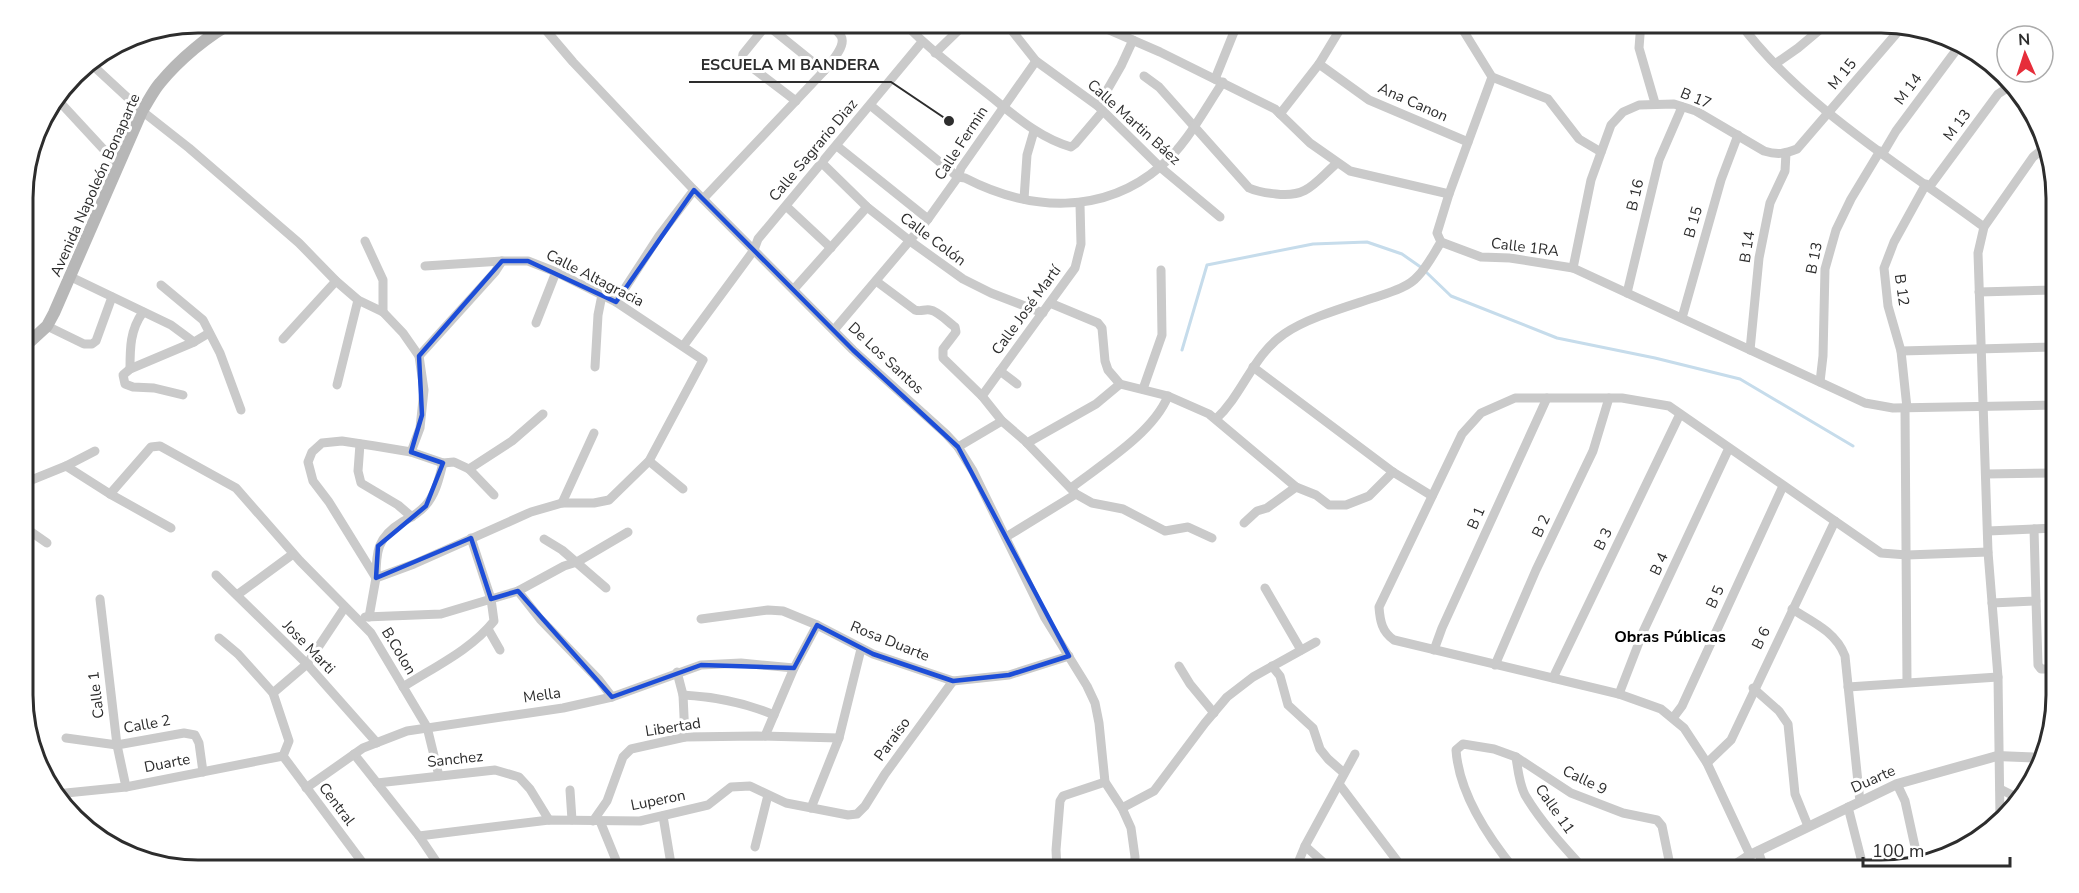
<svg xmlns="http://www.w3.org/2000/svg" width="2079" height="893" viewBox="0 0 2079 893" font-family="'Nunito Sans',sans-serif">
<style>
.lines{fill:none;stroke-linecap:round;stroke-linejoin:round}
.stream{stroke:#c6dceb;stroke-width:3}
.minor{stroke:#cacaca;stroke-width:9}
.tertiary{stroke:#cacaca;stroke-width:10}
.secondary{stroke:#b7b7b7;stroke-width:12}
.marked{fill:none;stroke:#1d4ed8;stroke-width:4.5;stroke-linejoin:round}
.labels{text-anchor:middle;dominant-baseline:central;stroke-width:6;stroke-linejoin:round;paint-order:stroke}
.street-label{font-size:15px;fill:#2d2d2d;stroke:#fff}
.neighbourhood-label{font-size:16px;font-weight:bold;fill:#000;stroke:#fff}
.rim{fill:none;stroke:#2d2d2d;stroke-width:3}
.leader{fill:none;stroke:#2d2d2d;stroke-width:2}
.callout-dot{fill:#2d2d2d;stroke:#fff;stroke-width:2}
.callout-label{font-size:16px;text-anchor:middle;font-weight:bold;fill:#2d2d2d;stroke:#fff;stroke-width:6;stroke-linejoin:round;paint-order:stroke}
</style>
<rect width="100%" height="100%" fill="#fff"/>
<g class="lines">
<g class="stream">
<polyline points="1426,272 1451,296 1557,338 1655,358 1740,379 1853,446"/>
<polyline points="1182,350 1207,265 1313,244 1367,242 1402,254 1422,268"/>
</g>
<g class="minor">
<polyline points="539,22 573,62 694,190 853,350 946,434 958,447 973,471 1045,618 1087,686 1095,703 1099,723 1105,782 1122,808 1131,828 1135,857 1134,870"/>
<polyline points="769,22 743,54 742,60 796,101"/>
<path d="M903 22C928 48 957 70 985 92 1012 113 1037 137 1071 147L1075 144 1103 111"/>
<polyline points="1005,22 1036,61 1098,106 1160,167 1220,217"/>
<polyline points="1091,22 1160,52 1275,109 1310,143 1350,171 1449,194 1437,233 1441,242"/>
<polyline points="1458,22 1492,77 1548,99 1579,139 1601,152"/>
<polyline points="1641,22 1639,48 1655,103"/>
<path d="M1739 22C1800 105 1902 166 1984 227"/>
<polyline points="767,25 824,71"/>
<polyline points="935,53 967,22"/>
<polyline points="89,62 142,111 189,148 299,243 336,281 358,300 383,312 403,333 419,356 424,390 420,428 411,452"/>
<polyline points="1319,64 1369,100 1468,142"/>
<polyline points="1775,64 1798,48 1829,22"/>
<path d="M1144 76 1159 87 1249 188C1258 192 1266 193 1276 194 1308 198 1315 182 1337 163"/>
<polyline points="1215,79 1238,22"/>
<polyline points="57,99 119,166"/>
<path d="M870 105 958 177 965 178C1029 211 1103 216 1161 166 1187 144 1204 110 1223 82"/>
<polyline points="1098,106 1121,66 1133,40"/>
<polyline points="1280,114 1319,64 1342,26 1335,22"/>
<polyline points="837,146 928,219"/>
<polyline points="1883,153 1896,131 1960,45"/>
<polyline points="822,163 867,207 910,241 963,279 991,293 1043,313"/>
<polyline points="1930,186 1998,94 2012,85"/>
<polyline points="1449,194 1492,77"/>
<path d="M703 199 824 71C830 63 847 46 841 36 838 31 831 26 827 22"/>
<polyline points="1024,199 1027,155 1034,131"/>
<polyline points="1080,204 1081,244 1075,268 982,396 1002,421 1024,440 1076,494 1092,503 1123,509 1165,531 1188,527 1212,538"/>
<polyline points="786,206 831,248"/>
<polyline points="365,241 383,280 383,312"/>
<polyline points="1441,242 1481,257 1510,258 1573,268 1865,403 1893,408 2056,405"/>
<path d="M425 266 502 261H528L556 272 616 302 703 360 649 461 609 500 594 503H562L531 512 414 564 376 578C376 552 377 537 402 522 410 518 419 513 425 506 436 494 439 478 443 463"/>
<path d="M1573 268 1591 180 1611 125 1623 112 1639 105 1674 104 1696 111 1764 151C1777 155 1785 154 1797 149L1902 27"/>
<polyline points="71,277 171,325 194,342 209,333"/>
<path d="M876 281 915 310C921 312 924 309 930 310 938 311 948 322 955 327L956 332 943 349V358L982 396"/>
<polyline points="161,285 203,320 220,353 241,410"/>
<polyline points="794,289 867,207"/>
<polyline points="1979,292 2055,290"/>
<polyline points="1627,293 1659,160 1682,107"/>
<polyline points="616,302 659,236 694,190"/>
<polyline points="1050,303 1098,323 1102,328 1105,361 1108,370 1120,384 1168,396 1209,414 1296,487 1316,495 1329,505 1346,505 1369,496 1393,472"/>
<polyline points="1682,318 1721,180 1738,135"/>
<polyline points="536,323 556,272"/>
<polyline points="47,326 84,344 92,344 96,341 112,297"/>
<polyline points="834,330 928,219 958,177 961,168 1036,61"/>
<polyline points="283,339 336,281"/>
<polyline points="684,345 754,250 758,239 922,42"/>
<polyline points="1750,350 1759,258 1770,203 1785,171 1786,153"/>
<polyline points="1901,351 2055,347"/>
<polyline points="419,356 495,272 502,261"/>
<polyline points="595,367 598,315 602,295"/>
<polyline points="1253,367 1393,472 1432,496"/>
<path d="M130 369C130 348 130 330 143 312"/>
<polyline points="1000,371 1017,384"/>
<polyline points="1820,382 1823,356 1825,269 1836,230 1851,199 1880,151"/>
<polyline points="337,385 358,300"/>
<polyline points="1143,389 1162,335 1161,270"/>
<polyline points="183,395 154,388 133,387 125,384 123,375 130,369 194,342"/>
<polyline points="1905,408 1907,682"/>
<polyline points="1907,408 1901,351 1888,306 1884,268 1894,242 1926,184"/>
<path d="M1216 419C1243 394 1253 355 1284 334 1307 318 1346 307 1373 298 1388 293 1408 288 1418 276 1427 267 1434 253 1441 242"/>
<polyline points="1027,443 1096,404 1120,384"/>
<polyline points="360,444 358,471 361,483 398,505 412,517"/>
<polyline points="958,447 1002,421"/>
<polyline points="649,461 683,489"/>
<polyline points="66,466 95,451"/>
<polyline points="469,469 512,441 543,414"/>
<polyline points="1986,474 2056,473"/>
<polyline points="24,483 66,466 110,494 171,528"/>
<path d="M1071 488C1102 464 1153 433 1168 396"/>
<polyline points="110,494 151,447 160,446 236,488 300,561 371,633 427,727 439,776"/>
<polyline points="562,503 594,433"/>
<polyline points="1244,523 1257,511 1267,508 1296,487"/>
<polyline points="24,527 47,543"/>
<polyline points="1988,531 2056,528"/>
<polyline points="1006,537 1076,494"/>
<polyline points="544,539 562,550 606,588"/>
<polyline points="216,575 307,664 377,743"/>
<polyline points="1265,588 1301,650"/>
<polyline points="518,591 540,619 599,680 612,697"/>
<polyline points="237,595 293,554"/>
<polyline points="100,599 117,745 126,787"/>
<polyline points="2036,601 2038,665 2041,669 2056,669"/>
<polyline points="1992,603 2036,601 2034,529"/>
<path d="M1792 609C1813 622 1836 632 1845 656L1860 802"/>
<polyline points="365,617 441,614 518,591 564,566 577,562 628,532"/>
<polyline points="369,617 376,578 329,502 313,481 308,462 312,452 322,443 342,441 375,446 411,452 443,463 454,462 469,469 494,495"/>
<polyline points="701,619 768,610 783,611 817,625 873,654 953,681 1009,675 1069,656"/>
<polyline points="488,629 500,650"/>
<polyline points="219,638 238,654 273,693 289,741 283,756"/>
<polyline points="1434,650 1442,628 1547,398"/>
<polyline points="1495,665 1536,570 1593,451 1609,398"/>
<polyline points="1179,666 1190,684 1214,713"/>
<polyline points="1272,666 1280,676 1288,705 1313,728 1320,749 1328,759 1344,773"/>
<polyline points="677,672 683,695 685,737"/>
<polyline points="1553,678 1680,414"/>
<path d="M403 687C434 667 471 650 494 621L491 599 471 538"/>
<polyline points="1848,687 1998,677"/>
<polyline points="1753,688 1779,711 1788,724 1795,794 1808,826"/>
<polyline points="273,693 307,664 345,607"/>
<polyline points="1619,694 1643,632 1729,448"/>
<path d="M683 695C716 697 744 702 774 715"/>
<polyline points="1673,718 1682,706 1783,486"/>
<polyline points="765,736 794,668 817,625"/>
<polyline points="66,738 117,745 184,733 195,735 199,743 203,772"/>
<polyline points="354,754 419,836 442,870"/>
<polyline points="283,756 368,870"/>
<path d="M1516 757C1518 770 1519 783 1525 795 1541 822 1564 847 1585 870"/>
<polyline points="1707,763 1731,740 1835,521"/>
<polyline points="377,783 495,770 519,777 530,789 549,820"/>
<polyline points="1339,784 1404,870"/>
<polyline points="1897,784 1905,801 1919,865"/>
<polyline points="306,788 363,748 407,731 563,708 612,697 701,665 741,663 794,668"/>
<polyline points="2000,789 2016,797"/>
<polyline points="570,790 572,820"/>
<polyline points="56,794 126,787 283,756"/>
<polyline points="1848,807 1864,870"/>
<polyline points="811,808 839,738 861,649"/>
<polyline points="1122,808 1154,791 1205,723 1227,697 1253,677 1316,642"/>
<polyline points="663,816 672,870"/>
<polyline points="2000,818 1998,677 1988,552 1978,253 1984,227 2033,157 2044,148"/>
<polyline points="593,821 607,801 623,757 631,749 685,737 757,736 839,738"/>
<polyline points="600,821 620,870"/>
<polyline points="419,836 549,820 640,821 708,805 731,787 750,786 786,803 848,815 857,814 865,806 885,774 953,681"/>
<polyline points="1305,846 1332,870"/>
<polyline points="755,847 768,795"/>
<polyline points="1758,851 1765,870"/>
<path d="M1750 855 1707 763 1684 728 1661 709 1619 694 1394 640C1382 632 1380 621 1379 607L1462 434 1481 413 1515 398H1622L1669 406 1881 553 1907 555 1988 552"/>
<polyline points="519,870 579,868 591,870"/>
<polyline points="1057,870 1056,850 1060,801 1063,796 1105,782"/>
<polyline points="1298,870 1298,863 1305,846 1355,754"/>
<path d="M1515 870C1488 837 1459 794 1456 750L1463 744 1494 749 1516 757 1571 793 1623 813 1657 820 1662 826 1671 870"/>
</g>
<polyline class="tertiary" points="1727,870 1750,855 1897,784 1997,756 2044,758"/>
<path class="secondary" d="M23 348 47 326 54 313 142 111C148 102 153 91 160 83 178 61 209 34 234 22"/>
</g>
<path class="marked" d="M694 190 853 350 958 447 1069 656 1009 675 953 681 873 654 817 625 794 668 701 665 612 697 518 591 491 599 471 538 376 578 378 546 426 506 443 463 411 452 422 415 419 356 502 261H528L616 302Z"/>
<g class="labels">
<g class="street-label">
<text transform="translate(1842 74) rotate(-50)">M 15</text>
<text transform="translate(1908 89) rotate(-53)">M 14</text>
<text transform="translate(1696 98) rotate(22)">B 17</text>
<text transform="translate(1413 102) rotate(24)">Ana Canon</text>
<text transform="translate(1134 122) rotate(42)">Calle Martin Báez</text>
<text transform="translate(1957 125) rotate(-53)">M 13</text>
<text transform="translate(961 143) rotate(-57)">Calle Fermin</text>
<text transform="translate(813 150) rotate(-50)">Calle Sagrario Diaz</text>
<text transform="translate(95 185) rotate(-66)">Avenida Napoleón Bonaparte</text>
<text transform="translate(1635 195) rotate(-77)">B 16</text>
<text transform="translate(1693 222) rotate(-74)">B 15</text>
<text transform="translate(933 239) rotate(37)">Calle Colón</text>
<text transform="translate(1525 247) rotate(7)">Calle 1RA</text>
<text transform="translate(1747 247) rotate(-81)">B 14</text>
<text transform="translate(1814 258) rotate(-79)">B 13</text>
<text transform="translate(595 278) rotate(27)">Calle Altagracia</text>
<text transform="translate(1902 290) rotate(82)">B 12</text>
<text transform="translate(1026 310) rotate(-54)">Calle José Martí</text>
<text transform="translate(886 358) rotate(43)">De Los Santos</text>
<text transform="translate(1476 518) rotate(-66)">B 1</text>
<text transform="translate(1541 526) rotate(-65)">B 2</text>
<text transform="translate(1603 539) rotate(-64)">B 3</text>
<text transform="translate(1659 564) rotate(-65)">B 4</text>
<text transform="translate(1715 597) rotate(-65)">B 5</text>
<text transform="translate(1761 638) rotate(-64)">B 6</text>
<text transform="translate(890 641) rotate(22)">Rosa Duarte</text>
<text transform="translate(309 647) rotate(46)">Jose Marti</text>
<text transform="translate(399 651) rotate(59)">B.Colon</text>
<text transform="translate(96 695) rotate(-97)">Calle 1</text>
<text transform="translate(542 695) rotate(-8)">Mella</text>
<text transform="translate(147 724) rotate(-10)">Calle 2</text>
<text transform="translate(673 727) rotate(-9)">Libertad</text>
<text transform="translate(892 739) rotate(-54)">Paraiso</text>
<text transform="translate(455 759) rotate(-6)">Sanchez</text>
<text transform="translate(167 763) rotate(-11)">Duarte</text>
<text transform="translate(1873 779) rotate(-24)">Duarte</text>
<text transform="translate(1585 780) rotate(26)">Calle 9</text>
<text transform="translate(658 800) rotate(-11)">Luperon</text>
<text transform="translate(337 804) rotate(53)">Central</text>
<text transform="translate(1555 809) rotate(55)">Calle 11</text>
</g>
<g class="neighbourhood-label">
<text x="1670" y="637">Obras Públicas</text>
</g>
</g>
<path d="M0 0H2079V893H0ZM198 33H1881A165 165 0 0 1 2046 198V695A165 165 0 0 1 1881 860H198A165 165 0 0 1 33 695V198A165 165 0 0 1 198 33Z" fill="#fff" fill-rule="evenodd"/>
<path class="rim" d="M198 33H1881A165 165 0 0 1 2046 198V695A165 165 0 0 1 1881 860H198A165 165 0 0 1 33 695V198A165 165 0 0 1 198 33Z"/>
<path class="leader" d="M949 121L891 82H689"/>
<circle class="callout-dot" cx="949" cy="121" r="6"/>
<g class="callout-label">
<text x="790" y="70">ESCUELA MI BANDERA</text>
</g>
<g transform="translate(2025 54) rotate(357)"><circle r="28" fill="#ffffff" stroke="#ababab" stroke-width="1.5"/>
<path d="M0-4.5L10 22L0 15L-10 22Z" fill="#e62d3a"/>
<text y="-9" font-size="16" font-weight="bold" text-anchor="middle" fill="#2d2d2d">N</text>
</g>
<path d="M1863 857v9h147v-9" fill="none" stroke="#2d2d2d" stroke-width="3"/>
<text x="1872" y="857" font-size="18" fill="#2d2d2d" stroke="#ffffff" stroke-width="4.5" paint-order="stroke">100 m</text>
</svg>
